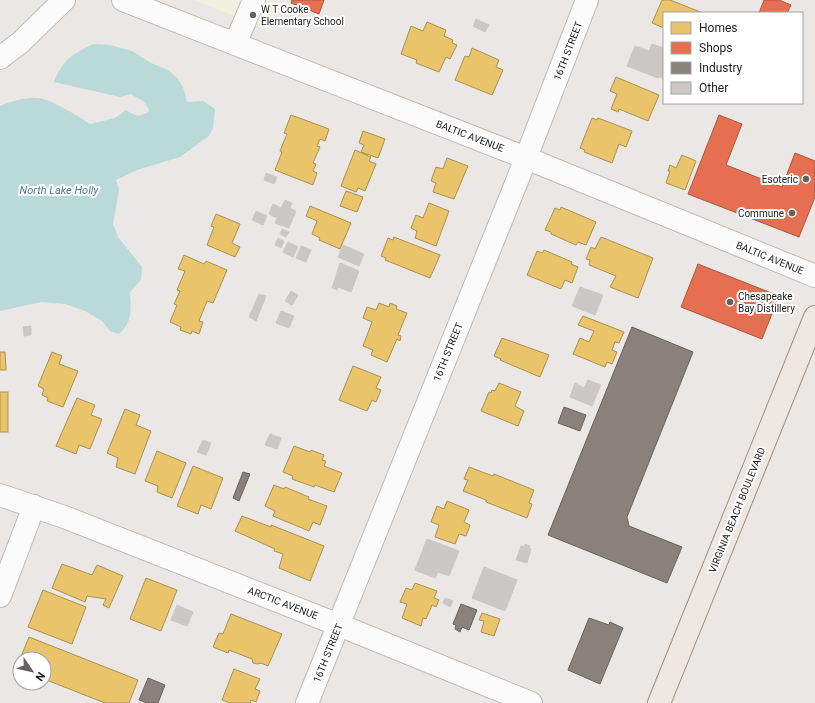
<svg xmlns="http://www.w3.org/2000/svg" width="815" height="703" viewBox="0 0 815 703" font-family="Roboto,sans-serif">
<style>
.education{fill:#f3efe0}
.water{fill:#badada}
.homes{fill:#e9c46a;stroke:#ab9152}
.shops{fill:#e76f51;stroke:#aa5641}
.industry{fill:#8a817c;stroke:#69625f}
.building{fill:#cbc7c5;stroke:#cdc8c6}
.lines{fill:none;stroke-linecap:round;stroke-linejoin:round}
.minor-casing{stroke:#bdbcba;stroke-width:24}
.major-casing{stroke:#9d9084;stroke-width:24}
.minor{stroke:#fcfbfb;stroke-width:22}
.major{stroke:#eee8e4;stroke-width:22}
.poi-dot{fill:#636261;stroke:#fff;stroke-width:1.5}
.labels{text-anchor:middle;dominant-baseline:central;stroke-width:4;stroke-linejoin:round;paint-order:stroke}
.poi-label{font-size:10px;fill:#1b1b1b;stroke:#fff;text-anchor:start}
.street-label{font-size:10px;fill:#1b1b1b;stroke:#fff}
.water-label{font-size:11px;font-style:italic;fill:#4c7c93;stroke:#fff}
</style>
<rect width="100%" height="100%" fill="#eae7e4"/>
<polygon class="education" points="195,0 280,0 269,30"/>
<path class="water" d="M93 44 110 45 132 51 151 63 168 70 177 78 183 87 187 102 203 101 215 109 213 128 209 136 180 157 137 170 116 180 119 190 113 224 118 237 142 267 141 280 130 292C131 309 133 321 119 334L110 331 102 321 85 311 65 304 42 302 0 311V106C9 102 27 97 37 98 51 99 78 116 90 124L115 118 126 110C136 117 140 117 150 111L144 102 131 94 120 97 54 82C63 59 72 55 93 44Z"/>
<g class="homes">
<polygon points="662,0 670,0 703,13 664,13 664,28 652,23"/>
<polygon points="427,22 446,30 444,36 453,40 452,43 457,45 450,59 446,57 439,72 416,63 417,60 401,54 411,26 423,31"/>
<polygon points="472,48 499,60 496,67 503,70 492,95 455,80 465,56 469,57"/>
<polygon points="616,77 659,95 648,121 619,109 618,112 611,109 617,94 610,91"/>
<polygon points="291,115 329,129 325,141 320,139 317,146 320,147 313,163 316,164 313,171 317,173 313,185 275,170 282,152 280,151 287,134 284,133"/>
<polygon points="592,118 597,120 598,118 632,131 626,147 619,144 612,163 584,152 585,150 580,148"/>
<polygon points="363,131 385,139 378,158 361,152 364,145 359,143"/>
<polygon points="355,150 371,157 369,161 376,164 365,191 358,188 356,192 341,186"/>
<polygon points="682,155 696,161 685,190 666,183 670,171 668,171 670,165 676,168"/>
<polygon points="447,158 468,166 454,199 433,192 436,183 431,181 436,167 443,169"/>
<polygon points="346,191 363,197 357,212 340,206"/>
<polygon points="429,203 449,211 436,246 415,238 417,231 411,228 416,215 423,218"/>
<polygon points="310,206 351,223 340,249 319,240 320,238 312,234 317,221 306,216"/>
<polygon points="561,207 596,222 586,245 578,242 576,245 551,234 551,232 545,230 555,208 560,210"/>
<polygon points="216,214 240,224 232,243 240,247 235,257 207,245 214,227 211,226"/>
<polygon points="394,237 440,255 430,278 385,260 386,258 381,256 388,238 393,240"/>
<polygon points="601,237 653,258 638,298 610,287 616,276 589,265 590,260 586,259 591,247 595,249"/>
<polygon points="544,250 572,262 571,264 578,267 572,283 565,280 561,289 527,275 537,251 542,253"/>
<polygon points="184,255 204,264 206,261 227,270 213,303 207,301 199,321 203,322 199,334 192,331 191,334 180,330 181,327 170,322 177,305 174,304 180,291 177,290 185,271 178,269"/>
<polygon points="379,303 389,307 390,303 397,306 396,309 407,313 398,335 401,336 400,341 397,339 387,362 371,355 373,350 363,346 372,322 363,318 367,307 376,310"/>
<polygon points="583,316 624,332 619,343 615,342 612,350 617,352 612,364 607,362 605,367 573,354 580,338 589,342 594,331 578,325"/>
<polygon points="502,338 549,355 540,377 500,360 501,359 494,356"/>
<polygon points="0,352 5,352 6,370 0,370"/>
<polygon points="52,352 62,356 59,364 78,371 63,407 47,401 48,398 42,395 44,389 38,386"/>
<polygon points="353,366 381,377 376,388 381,390 376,402 372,400 367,411 339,400"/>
<polygon points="499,383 521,392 515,406 524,411 518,426 481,411 489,392 491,393 492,390 495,391"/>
<rect x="0" y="392" width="8" height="40"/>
<polygon points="77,398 95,405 91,415 102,419 90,449 79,445 76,454 56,446"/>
<polygon points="125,409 140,415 136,425 151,431 135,474 116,467 118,458 107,453"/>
<polygon points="294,446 310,452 311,450 324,455 322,460 326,461 324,466 342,473 334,492 315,485 314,487 292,479 293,476 283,472"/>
<polygon points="157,451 186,463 172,498 157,492 158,486 145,481"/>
<polygon points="193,466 223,478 211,509 201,505 198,514 177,506"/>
<polygon points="469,467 493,476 494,474 534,490 529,503 532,504 527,518 486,502 486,500 463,491 468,480 464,479"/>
<polygon points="274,485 284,489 285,487 309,497 308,499 327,506 320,525 313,522 309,531 273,516 275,511 265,506"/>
<polygon points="447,501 469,510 464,522 470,525 466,536 459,534 455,544 435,537 439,525 431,522 437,506 444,509"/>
<polygon points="242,516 271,527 271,525 324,546 310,581 279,568 283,554 274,551 275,549 235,531"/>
<polygon points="62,564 92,575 97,565 123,576 109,608 103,605 106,599 87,596 85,602 52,588"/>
<polygon points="146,578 177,590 161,631 130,619"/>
<polygon points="415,583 437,591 434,598 439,600 436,607 432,605 426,619 423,618 421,626 402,618 407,604 400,602 406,588 412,590"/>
<polygon points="43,590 86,607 72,644 28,627"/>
<polygon points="482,613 500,619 494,636 481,632 484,621 479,620"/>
<polygon points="231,614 282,634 268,666 261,663 257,664 253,663 252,659 229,650 228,653 213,647 219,633 223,634"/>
<polygon points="29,637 138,680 129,703 105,703 44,679 44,659 20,659"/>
<polygon points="234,669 260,679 255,689 260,691 256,702 251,700 250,703 230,703 222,700"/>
</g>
<g class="shops">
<polygon points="292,0 324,0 319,14 291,3"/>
<polygon points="764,0 779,0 791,5 787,13 759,13"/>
<polygon points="719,115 742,124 726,165 782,187 795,153 815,161 815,197 799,237 688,194"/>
<polygon points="698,264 779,296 762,339 681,307"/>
</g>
<g class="industry">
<polygon points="632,327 693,352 627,517 629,526 682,547 667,583 548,535"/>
<polygon points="564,407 586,415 580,431 558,423"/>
<polygon points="243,472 250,474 239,501 233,498"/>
<polygon points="461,604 477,610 469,630 462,627 460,632 455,629 456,625 453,624"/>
<polygon points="589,618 609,625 610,622 623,628 600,684 568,670"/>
<polygon points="148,678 165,685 158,703 147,703 139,700"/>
</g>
<g class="building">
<polygon points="476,19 489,25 485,32 473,26"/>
<polygon points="652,44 664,48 664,79 659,77 658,78 627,66 635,46 649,51"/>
<polygon points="266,173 277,177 274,184 264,180"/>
<polygon points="285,200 292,203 290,208 296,211 289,228 275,223 277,218 269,214 273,204 281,208"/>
<polygon points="256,211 267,216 263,225 252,220"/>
<polygon points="282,229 289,232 286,237 280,234"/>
<polygon points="278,238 284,241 281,248 275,245"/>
<polygon points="288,242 298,247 293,257 283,252"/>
<polygon points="343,245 364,254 359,266 338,257"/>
<polygon points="301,246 311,250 306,262 296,258"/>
<polygon points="340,263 359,271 351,292 338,287 337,290 332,288"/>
<polygon points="580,287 603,295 595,315 572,306"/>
<polygon points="291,291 298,295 292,305 285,301"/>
<polygon points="259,294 266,296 256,321 249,317"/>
<polygon points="281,311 294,316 289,328 276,323"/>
<polygon points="31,326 31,335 24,336 23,327"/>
<polygon points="588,380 601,385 592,406 570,397 575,383 584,388"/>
<polygon points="270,434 281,438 277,449 265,445"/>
<polygon points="203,440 211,443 206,455 197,452"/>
<polygon points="427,539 459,551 449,576 438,572 435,578 415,570"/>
<polygon points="525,544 530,546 529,548 531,549 527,563 516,560 521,546 524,547"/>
<polygon points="484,567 517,580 505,611 472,598"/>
<polygon points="445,598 453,601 450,607 443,603"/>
<polygon points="177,605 193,612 187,626 171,620"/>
</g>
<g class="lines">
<defs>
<g id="minor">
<polyline points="123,0 526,158 815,276"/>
<polyline points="235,44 254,0"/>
<polyline points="0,58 21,42 64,0"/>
<polyline points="0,495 67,518 339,625 531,703"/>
<polyline points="0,596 34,506"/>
<polyline points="307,703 517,181 587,0"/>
</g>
<polyline id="major" points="659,703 815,317"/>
</defs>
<use href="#minor" class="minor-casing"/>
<use href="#major" class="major-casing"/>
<use href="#minor" class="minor"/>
<use href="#major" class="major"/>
</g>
<g class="poi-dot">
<circle cx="253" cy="15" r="4"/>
<circle cx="806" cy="179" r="4"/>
<circle cx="792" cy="213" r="4"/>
<circle cx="730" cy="302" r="4"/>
</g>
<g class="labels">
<g class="poi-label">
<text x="261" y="9">W T Cooke<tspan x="261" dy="12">Elementary School</tspan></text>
<text x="798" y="179" text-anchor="end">Esoteric</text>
<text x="784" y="213" text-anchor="end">Commune</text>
<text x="738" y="296">Chesapeake<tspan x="738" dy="12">Bay Distillery</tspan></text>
</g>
<g class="street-label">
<text transform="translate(568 51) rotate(-69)">16TH STREET</text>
<text transform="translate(470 136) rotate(21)">BALTIC AVENUE</text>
<text transform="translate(770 258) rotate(22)">BALTIC AVENUE</text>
<text transform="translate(448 352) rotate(-68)">16TH STREET</text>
<text transform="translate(737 510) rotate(-68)">VIRGINIA BEACH BOULEVARD</text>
<text transform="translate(283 603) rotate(21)">ARCTIC AVENUE</text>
<text transform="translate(328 653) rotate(-68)">16TH STREET</text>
</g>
<g class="water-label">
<text x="59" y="190">North Lake Holly</text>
</g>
</g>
<rect x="663" y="12" width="140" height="92" fill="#ffffff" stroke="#a4a4a4"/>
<rect x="671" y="22" width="20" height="12" fill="#e9c46a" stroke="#a4a4a4"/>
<text x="699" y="32" font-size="12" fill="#1b1b1b">Homes</text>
<rect x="671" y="42" width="20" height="12" fill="#e76f51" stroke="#a4a4a4"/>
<text x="699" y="52" font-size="12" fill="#1b1b1b">Shops</text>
<rect x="671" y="62" width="20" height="12" fill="#8a817c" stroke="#a4a4a4"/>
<text x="699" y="72" font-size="12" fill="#1b1b1b">Industry</text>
<rect x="671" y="82" width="20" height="12" fill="#cbc7c5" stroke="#a4a4a4"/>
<text x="699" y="92" font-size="12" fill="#1b1b1b">Other</text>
<g transform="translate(32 671) rotate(124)"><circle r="19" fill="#ffffff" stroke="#a4a4a4"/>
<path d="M0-3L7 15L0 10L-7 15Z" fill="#636261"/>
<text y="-6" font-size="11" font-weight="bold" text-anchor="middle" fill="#1b1b1b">N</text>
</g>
</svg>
